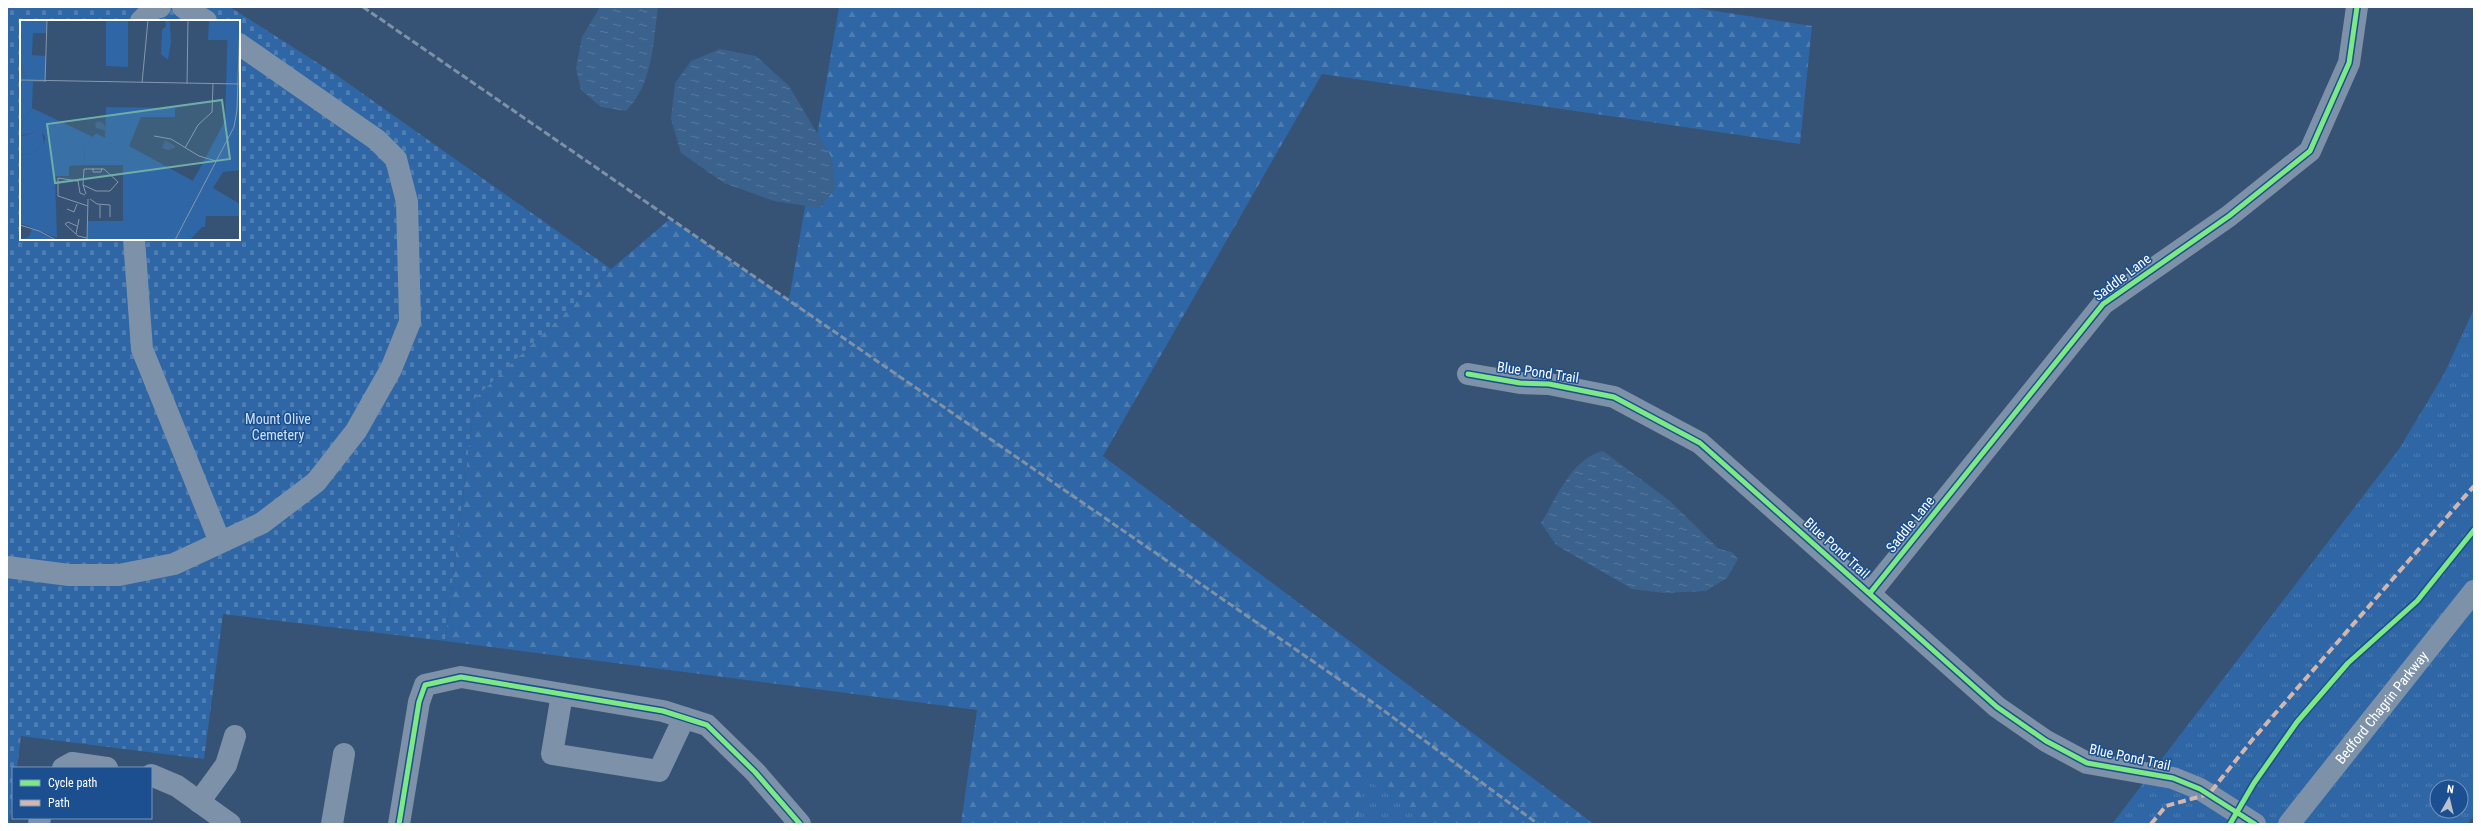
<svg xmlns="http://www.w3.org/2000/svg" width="2481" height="831" viewBox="0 0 2481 831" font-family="'Roboto Condensed',sans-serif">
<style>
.forest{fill:url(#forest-firs)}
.cemetery{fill:url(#cemetery-stones);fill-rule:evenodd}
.park{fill:url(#park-tufts);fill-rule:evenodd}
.water{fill:url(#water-ripples)}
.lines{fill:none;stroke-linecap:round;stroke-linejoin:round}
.minor{stroke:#7d92a8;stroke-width:22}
.rail{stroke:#7e92a7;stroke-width:3;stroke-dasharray:7 3;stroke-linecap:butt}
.quiet{stroke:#d1b7ad;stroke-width:4;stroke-dasharray:8 4;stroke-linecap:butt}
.cycleway-casing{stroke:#1b4f8f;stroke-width:8}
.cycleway{stroke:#7ce984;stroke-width:5}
.labels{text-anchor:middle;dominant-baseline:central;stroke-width:3;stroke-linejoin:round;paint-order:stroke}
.street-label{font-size:14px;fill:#fff;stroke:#1b4f8f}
.park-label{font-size:14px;fill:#cfe3fa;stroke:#1b4f8f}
.inset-river{fill:none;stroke:#3b618d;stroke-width:2}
.inset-road{fill:none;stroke:#8697ac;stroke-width:1}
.view{fill:#6fada8;fill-opacity:0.15;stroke:#6fada8;stroke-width:2}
.inset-edge{fill:none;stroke:#fff;stroke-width:2}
</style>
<defs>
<pattern id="forest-firs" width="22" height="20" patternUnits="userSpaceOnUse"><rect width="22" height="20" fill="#2f66a5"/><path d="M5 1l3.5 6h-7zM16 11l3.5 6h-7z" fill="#4e7db2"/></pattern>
<pattern id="cemetery-stones" width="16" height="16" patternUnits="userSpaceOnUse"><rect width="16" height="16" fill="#2f66a5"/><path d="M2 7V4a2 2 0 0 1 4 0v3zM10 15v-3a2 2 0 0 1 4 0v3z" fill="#4e7db2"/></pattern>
<pattern id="park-tufts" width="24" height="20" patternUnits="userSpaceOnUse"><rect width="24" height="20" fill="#2f66a5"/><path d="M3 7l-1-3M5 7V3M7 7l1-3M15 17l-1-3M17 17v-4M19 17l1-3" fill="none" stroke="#4e7db2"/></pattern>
<pattern id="water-ripples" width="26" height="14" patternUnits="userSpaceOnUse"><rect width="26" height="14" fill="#3b618d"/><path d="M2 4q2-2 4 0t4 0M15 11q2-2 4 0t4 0" fill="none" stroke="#58799e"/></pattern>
</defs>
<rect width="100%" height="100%" fill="#365274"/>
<polygon class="forest" points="839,7 1690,7 1812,26 1800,144 1322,74 1103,456 1594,824 961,824 977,710 445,641 475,398 611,269 670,219 789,300"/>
<path class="cemetery" d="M7 7H230L335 74 611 269 475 398 445 641 223 614 204 759 21 736 17 768H13V796L9 824H7ZM21 21H239V239H21Z"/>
<g class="park">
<path d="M2474 309V816L2467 824H2112L2399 449 2444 374ZM2437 787H2461V811H2437Z"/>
<polygon points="1365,778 1430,824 1358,824"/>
</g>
<g class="water">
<path d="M600 7H658C653 43 653 84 626 111L601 107 581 90 576 68 582 37Z"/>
<polygon points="720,49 756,56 789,86 832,158 835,189 820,208 774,201 724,183 681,153 671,119 675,83 691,61"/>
<path d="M1603 451 1670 501 1719 549 1732 552 1738 559 1727 578 1706 591 1664 593 1632 589 1556 545 1541 523C1557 497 1572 458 1603 451Z"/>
</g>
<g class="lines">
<g class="minor">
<polyline points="183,7 206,21"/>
<polyline points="141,21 153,9 160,7"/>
<polyline points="134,239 142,349 220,542"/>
<polyline points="1468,374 1520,383 1549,384 1614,397 1700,443 1997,707 2046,741 2087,763 2173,778 2200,789 2255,824"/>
<polyline points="7,567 69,575 119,575 174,564 262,523 316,482 356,431 391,369 410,322 407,202 396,159 377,140 239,44"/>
<polyline points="1870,593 2103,304 2229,216 2310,151 2349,63 2357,7"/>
<polyline points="562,694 552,754 659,771 684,718"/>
<polyline points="63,768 72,763 107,768"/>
<polyline points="151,775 177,786 230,824"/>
<polyline points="199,802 226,765 235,736"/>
<polyline points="39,824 40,818"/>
<polyline points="332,824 344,754"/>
<polyline points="399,824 419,702 425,685 461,677 663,711 707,725 755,772 800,824"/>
<path id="s1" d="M2289 824 2474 591"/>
</g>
<polyline class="rail" points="363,7 1372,702 1538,824"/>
<polyline class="quiet" points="2151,824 2166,806 2209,794 2253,739 2474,486"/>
<defs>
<g id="cycleway">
<polyline points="1468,374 1520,383 1549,384 1614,397 1700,443 1997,707 2046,741 2087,763 2173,778 2200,789 2255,824"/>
<polyline points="1870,593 2103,304 2229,216 2310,151 2349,63 2357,7"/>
<polyline points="399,824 419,702 425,685 461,677 663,711 707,725 755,772 800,824"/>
<polyline points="2230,824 2254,783 2297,722 2348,663 2417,601 2474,530"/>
</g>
</defs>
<use href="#cycleway" class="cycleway-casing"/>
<use href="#cycleway" class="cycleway"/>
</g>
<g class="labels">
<g class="street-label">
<text transform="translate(2122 277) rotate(-37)">Saddle Lane</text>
<text transform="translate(1538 372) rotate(8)">Blue Pond Trail</text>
<text transform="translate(1910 524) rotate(-51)">Saddle Lane</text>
<text transform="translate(1837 548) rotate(42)">Blue Pond Trail</text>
<text stroke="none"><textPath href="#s1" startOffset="149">Bedford Chagrin Parkway</textPath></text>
<text transform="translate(2130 757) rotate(12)">Blue Pond Trail</text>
</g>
<g class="park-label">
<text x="278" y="419">Mount Olive<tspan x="278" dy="16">Cemetery</tspan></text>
</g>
</g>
<g transform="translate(20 20)">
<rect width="220" height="220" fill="#365274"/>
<path d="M0 0H27L26 13H13L12 35 26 36 25 62H13L12 88 0 107ZM86 0H108V47L86 46ZM145 0 150 2 151 22 148 40 141 34 142 10 146 6ZM189 0H220V150L203 152 193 168 220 184V196H186L185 207H182L170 220H67L68 201H103V145H65L64 128 76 113 85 118 86 87 155 88V97H121L109 126 173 161 201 112 207 91 208 20H188ZM15 112H22L24 123 13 133 0 135V117ZM12 208 34 220H0L9 217Z" fill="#2f66a5"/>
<path d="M12 88 73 117 64 128 65 145 49 146V156H35L37 218 0 203V135L13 133 24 123 25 117 22 112H15L0 116V107Z" fill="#2f66a5"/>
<path d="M208 0H217L220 7V119L191 171 173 161 205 101ZM131 146 188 177 166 220H130Z" fill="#2f66a5"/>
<path d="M78 101 83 103 87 111 76 108 75 104ZM145 120 155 126V128L148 130 142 128Z" fill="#3b618d"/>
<path class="inset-river" d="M0 21V41M0 43 6 58"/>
<path class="inset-road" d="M0 60 220 64M25 62 27 0M122 63 128 0M167 64 168 0M134 116 151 119 179 136 196 141M165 128 178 105 192 92 193 64M73 148V152H81L82 148M63 165 76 171H90L98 162 84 149H64L63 165 66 174M65 175 60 173 58 161 38 158V176L68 186M70 179 77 184 90 185V197M80 185V198M47 189 54 192 57 184M0 205 19 211 36 220M57 206 48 202 45 204 58 216 67 218M56 214 59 199M67 220 68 179M155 220 214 107 217 90 220 0"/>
<path class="view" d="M202 80 210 139 35 163 27 104Z"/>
<rect width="220" height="220" class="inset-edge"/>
</g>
<rect width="2481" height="831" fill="none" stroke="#ffffff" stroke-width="16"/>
<rect x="12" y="767" width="140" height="52" fill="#1b4f8f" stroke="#7695bc"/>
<rect x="20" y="780" width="20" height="6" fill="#7ce984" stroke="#7695bc"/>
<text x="48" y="787" font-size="12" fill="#ffffff">Cycle path</text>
<rect x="20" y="800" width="20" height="6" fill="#d1b7ad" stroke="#7695bc"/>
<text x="48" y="807" font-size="12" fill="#ffffff">Path</text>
<g transform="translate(2449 799) rotate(8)"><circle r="19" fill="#1b4f8f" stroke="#7695bc"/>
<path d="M0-3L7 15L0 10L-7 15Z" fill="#b9c2ce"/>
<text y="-6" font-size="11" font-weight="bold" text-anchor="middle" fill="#ffffff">N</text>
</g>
</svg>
